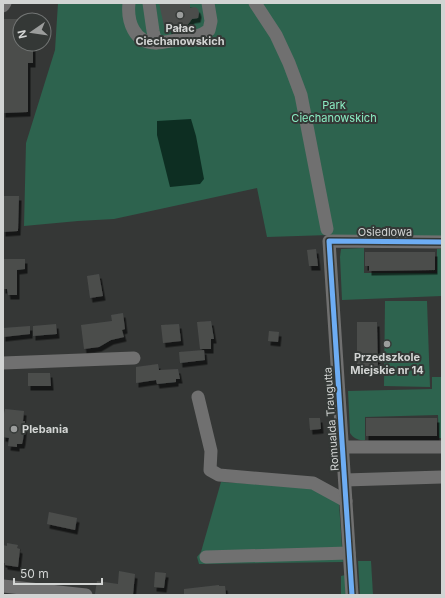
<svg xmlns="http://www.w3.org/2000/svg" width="445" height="598" viewBox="0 0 445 598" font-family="Inter,sans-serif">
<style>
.green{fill:#2d634e}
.water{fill:#0d2e22}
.building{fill:#4b4d4c;filter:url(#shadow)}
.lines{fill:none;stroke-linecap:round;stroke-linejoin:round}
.minor{stroke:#707070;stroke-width:13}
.cycleway-casing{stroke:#343836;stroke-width:8}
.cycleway{stroke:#6dadf4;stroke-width:5}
.poi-dot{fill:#9b9d9c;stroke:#343836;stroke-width:1.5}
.labels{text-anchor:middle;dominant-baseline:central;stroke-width:4;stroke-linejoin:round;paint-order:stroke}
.poi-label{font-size:11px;font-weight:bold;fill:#d2d4d3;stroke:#343836}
.park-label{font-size:11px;fill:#8bedc3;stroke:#343836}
.street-label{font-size:11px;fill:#d2d4d3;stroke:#343836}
</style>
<defs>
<filter id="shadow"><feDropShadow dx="2.5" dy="4.5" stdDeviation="0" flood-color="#0009"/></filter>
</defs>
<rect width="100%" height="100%" fill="#353736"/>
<g class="green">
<polygon points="58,3 442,3 442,238 329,235 267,237 257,188 114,219 78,221 24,226 26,143 55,50"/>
<polygon points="364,248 364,273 437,273 437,249 442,249 442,296 342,300 340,257 341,249"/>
<polygon points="385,301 427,301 430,387 384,386"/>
<path d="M432 377H442V438H439L438 415 365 417V440C359 441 353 438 350 433L348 391 432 389Z"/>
<polygon points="221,482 338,489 343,562 199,564 197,557 201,552"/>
<polygon points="358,561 371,561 373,595 360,595"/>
<polygon points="345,575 346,595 341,595 341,576"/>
</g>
<polygon class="water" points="191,119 196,136 204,179 200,184 170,187 157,135 157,121"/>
<g class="building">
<polygon points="159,3 190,3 190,8 195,7 198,9 199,13 198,18 192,19 186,27 169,30 168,25 164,26"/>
<polygon points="3,19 18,19 20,44 33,45 33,63 28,63 28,112 3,113"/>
<polygon points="3,196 19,196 18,231 3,232"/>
<polygon points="316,249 318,266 309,266 307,250"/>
<polygon points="365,252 435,252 435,270 369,271 369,266 365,266"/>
<polygon points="3,259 25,259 25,269 17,270 17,295 8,295 7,289 3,289"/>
<polygon points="99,274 103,296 90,298 87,276"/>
<polygon points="123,313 125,329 122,330 124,337 111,340 99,347 84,349 81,325 112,321 111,315"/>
<polygon points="211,321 214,339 211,339 211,349 200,349 197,322"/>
<polygon points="357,322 377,322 378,371 357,371"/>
<polygon points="56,324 57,334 33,336 33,326"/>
<polygon points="179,324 181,341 163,343 161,325"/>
<polygon points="30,326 30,334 3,337 3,328"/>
<polygon points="269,331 279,332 278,342 268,341"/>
<polygon points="204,350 205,360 180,363 179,352"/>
<polygon points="158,364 159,370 178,369 180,379 176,379 176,382 157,384 156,380 136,383 136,367"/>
<polygon points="28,373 50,373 51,386 28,386"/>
<polygon points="5,409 24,411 23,421 25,421 23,440 22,444 17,444 17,447 8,446 9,438 3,437 3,418"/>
<polygon points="309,418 320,418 321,429 310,430"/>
<rect x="366" y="418" width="71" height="18"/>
<polygon points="49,512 77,518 75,530 47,524"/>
<polygon points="7,543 18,545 17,548 20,549 18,567 5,565 5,563 3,563 3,545 7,546"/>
<polygon points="119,571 135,574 133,595 95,594 97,581 118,584"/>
<polygon points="155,572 166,573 164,588 154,587"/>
<polygon points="219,585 219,586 225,586 226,595 184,595 184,589"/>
</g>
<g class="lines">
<g class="minor">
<path d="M129 3C127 21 134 43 156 43 163 43 170 41 177 40 189 38 200 37 209 30L211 21 208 3"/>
<polyline points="149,3 153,31 156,43"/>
<polyline points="255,3 276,35 289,63 301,95 327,229"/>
<polyline points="3,6 5,3"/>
<polyline points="3,363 134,358"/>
<polyline points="198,397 211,451 210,470 219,475 313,483 346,501"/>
<polyline points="342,447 442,447"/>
<polyline points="345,480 442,477"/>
<polyline points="206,557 349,553"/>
<polyline points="3,586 86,595"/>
<polyline points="352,595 329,241 442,242"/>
</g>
<defs>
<polyline id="cycleway" points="352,595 329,241 442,242"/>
</defs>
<use href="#cycleway" class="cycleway-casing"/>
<use href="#cycleway" class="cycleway"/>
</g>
<g class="poi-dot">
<circle cx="180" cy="15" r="4"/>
<circle cx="387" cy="344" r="4"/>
<circle cx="14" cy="429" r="4"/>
</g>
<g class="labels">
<g class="poi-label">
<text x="180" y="28">Pałac<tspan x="180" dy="13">Ciechanowskich</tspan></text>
<text x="387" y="357">Przedszkole<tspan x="387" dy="13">Miejskie nr 14</tspan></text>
<text x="22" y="429" text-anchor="start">Plebania</text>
</g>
<g class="park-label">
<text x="334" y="105">Park<tspan x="334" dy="13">Ciechanowskich</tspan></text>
</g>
<g class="street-label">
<text x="385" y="232">Osiedlowa</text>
<text transform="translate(331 419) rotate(-94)">Romualda Traugutta</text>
</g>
</g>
<rect width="445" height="598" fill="none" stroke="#d2d4d3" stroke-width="8"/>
<g transform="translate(32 32) rotate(257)"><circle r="19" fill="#343836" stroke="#737675"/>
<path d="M0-3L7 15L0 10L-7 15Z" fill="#9b9d9c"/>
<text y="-6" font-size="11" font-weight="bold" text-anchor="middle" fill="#d2d4d3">N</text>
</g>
<path d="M14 578v6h88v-6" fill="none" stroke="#d2d4d3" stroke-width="2"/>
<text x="20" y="578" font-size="12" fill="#d2d4d3" stroke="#343836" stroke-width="3" paint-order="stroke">50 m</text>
</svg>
